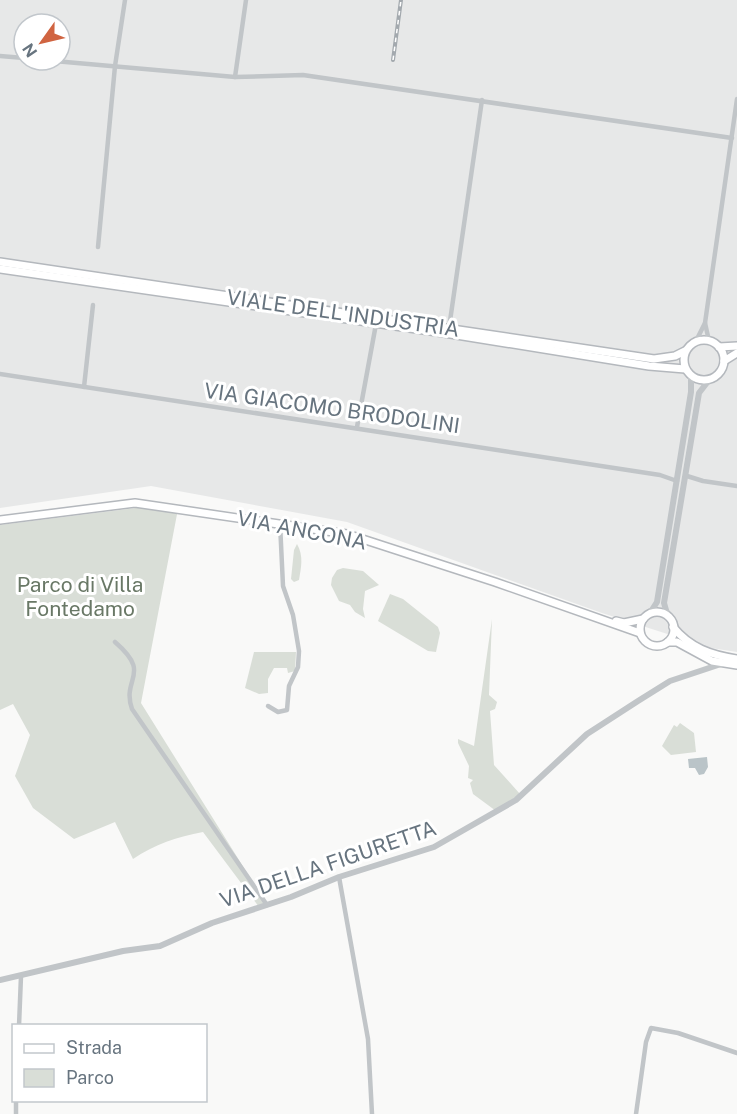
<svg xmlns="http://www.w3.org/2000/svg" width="737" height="1114" viewBox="0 0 737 1114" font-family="'Public Sans',sans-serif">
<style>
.built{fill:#e7e8e8;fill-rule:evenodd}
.green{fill:#d9ded7}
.water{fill:#bac4c8}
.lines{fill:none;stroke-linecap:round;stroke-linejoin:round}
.secondary-casing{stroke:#b4b8bd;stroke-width:10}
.minor{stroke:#c1c5c8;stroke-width:4.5}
.tertiary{stroke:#c1c5c8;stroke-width:6}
.secondary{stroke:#fff;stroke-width:7}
.rail-casing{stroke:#a3a9ae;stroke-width:4}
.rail{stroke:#fff;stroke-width:1.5;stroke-dasharray:4.5;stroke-linecap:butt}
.labels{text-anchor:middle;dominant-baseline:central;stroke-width:6;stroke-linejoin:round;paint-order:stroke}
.street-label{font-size:21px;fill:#67747f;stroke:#fff}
.park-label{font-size:21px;fill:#697866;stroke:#fff}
</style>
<rect width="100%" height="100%" fill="#f9f9f8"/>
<path class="built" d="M0 0H737V652L711 648 602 613 347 522 151 486 0 508ZM24 24H60V60H24Z"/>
<g class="green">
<path d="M136 508 178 509 141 703 267 905 259 907 203 832C177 837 155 844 133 859L115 822 74 839 33 808 15 776 30 735 13 704 0 710V525Z"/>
<path d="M297 544C304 556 301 568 299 580L294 582 291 579 294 550Z"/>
<polygon points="343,568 363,571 379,585 365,591 363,609 365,618 355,612 350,605 339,601 331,585 332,578 337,570"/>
<polygon points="390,594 403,599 438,627 440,633 436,652 428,651 378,621"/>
<polygon points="492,619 489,695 497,702 495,709 490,711 494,765 520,794 496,811 473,794 470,783 473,780 468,778 469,766 458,743 458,739 474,746"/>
<polygon points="254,652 296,652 295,671 288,673 287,668 274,668 268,679 268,693 259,694 245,688"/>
<polygon points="680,723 694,733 696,752 671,755 662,746 674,725 677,727"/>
</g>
<polygon class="water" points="707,757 708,767 704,774 699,775 695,768 689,768 688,759"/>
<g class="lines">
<defs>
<g id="secondary">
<polyline points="0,262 654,359 675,356 685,351"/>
<polyline points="0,269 444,333 649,366 685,369"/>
<circle cx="704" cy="360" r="20"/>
<polyline points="719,347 737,346"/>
<polyline points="724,361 737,353"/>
<polyline points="0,520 135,503 347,534 495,582 640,633"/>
<circle cx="657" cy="629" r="17"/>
<polyline points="616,621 624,623 643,619"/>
<path d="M673 627C690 648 711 655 737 659"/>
<polyline points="668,642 677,642 712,661 737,665"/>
</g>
</defs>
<use href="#secondary" class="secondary-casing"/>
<g class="minor">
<polyline points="0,56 24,58"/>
<polyline points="43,60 235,77 303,75 732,138"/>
<polyline points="235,77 246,0"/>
<polyline points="98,247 115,66 125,0"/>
<polyline points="705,323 709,341"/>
<polyline points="449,328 482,100"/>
<polyline points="696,341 705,323 737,99"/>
<polyline points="0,374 660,475 677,481"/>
<polyline points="84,387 93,305"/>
<polyline points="357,427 376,324"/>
<polyline points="687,476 703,481 737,486"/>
<path d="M115 642C153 675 121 677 132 709L267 905"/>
<polyline points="268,706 278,712 287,710 289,686 298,667 299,651 293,615 283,586 280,523"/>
<polyline points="339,877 368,1039 372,1114"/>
<polyline points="19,1026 21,976"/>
<polyline points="16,1114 16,1100"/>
<polyline points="636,1114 646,1042 651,1028 678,1033 737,1053"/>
</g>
<g class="tertiary">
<polyline points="650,613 657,602 691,392 691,376"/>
<polyline points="668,617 664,603 699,393 709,380"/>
<polyline points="0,980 123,951 160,946 212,923 291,897 339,877 434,847 516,800 587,734 638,701 670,681 721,664"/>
</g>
<use href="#secondary" class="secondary"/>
<defs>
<polyline id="rail" points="393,60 401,0"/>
</defs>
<use href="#rail" class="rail-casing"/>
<use href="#rail" class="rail"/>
</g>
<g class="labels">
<g class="street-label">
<text transform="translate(343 313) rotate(8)">VIALE DELL'INDUSTRIA</text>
<text transform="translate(332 408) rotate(8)">VIA GIACOMO BRODOLINI</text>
<text transform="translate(302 530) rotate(11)">VIA ANCONA</text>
<text transform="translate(328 864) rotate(-19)">VIA DELLA FIGURETTA</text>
</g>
<g class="park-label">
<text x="80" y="584">Parco di Villa<tspan x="80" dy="24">Fontedamo</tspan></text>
</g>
</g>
<rect x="12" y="1024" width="195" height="78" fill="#ffffff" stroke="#c2c7cc" stroke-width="1.5"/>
<rect x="24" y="1044" width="30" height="9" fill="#ffffff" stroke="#c2c7cc" stroke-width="1.5"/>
<text x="66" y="1054" font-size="18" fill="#67747f">Strada</text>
<rect x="24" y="1069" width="30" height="18" fill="#d9ded7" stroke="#c2c7cc" stroke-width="1.5"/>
<text x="66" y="1084" font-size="18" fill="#67747f">Parco</text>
<g transform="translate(42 42) rotate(236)"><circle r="28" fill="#ffffff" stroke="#c2c7cc" stroke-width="1.5"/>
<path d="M0-4.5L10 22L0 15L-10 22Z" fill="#d06441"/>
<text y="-9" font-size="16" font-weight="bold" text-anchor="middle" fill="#67747f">N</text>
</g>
</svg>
